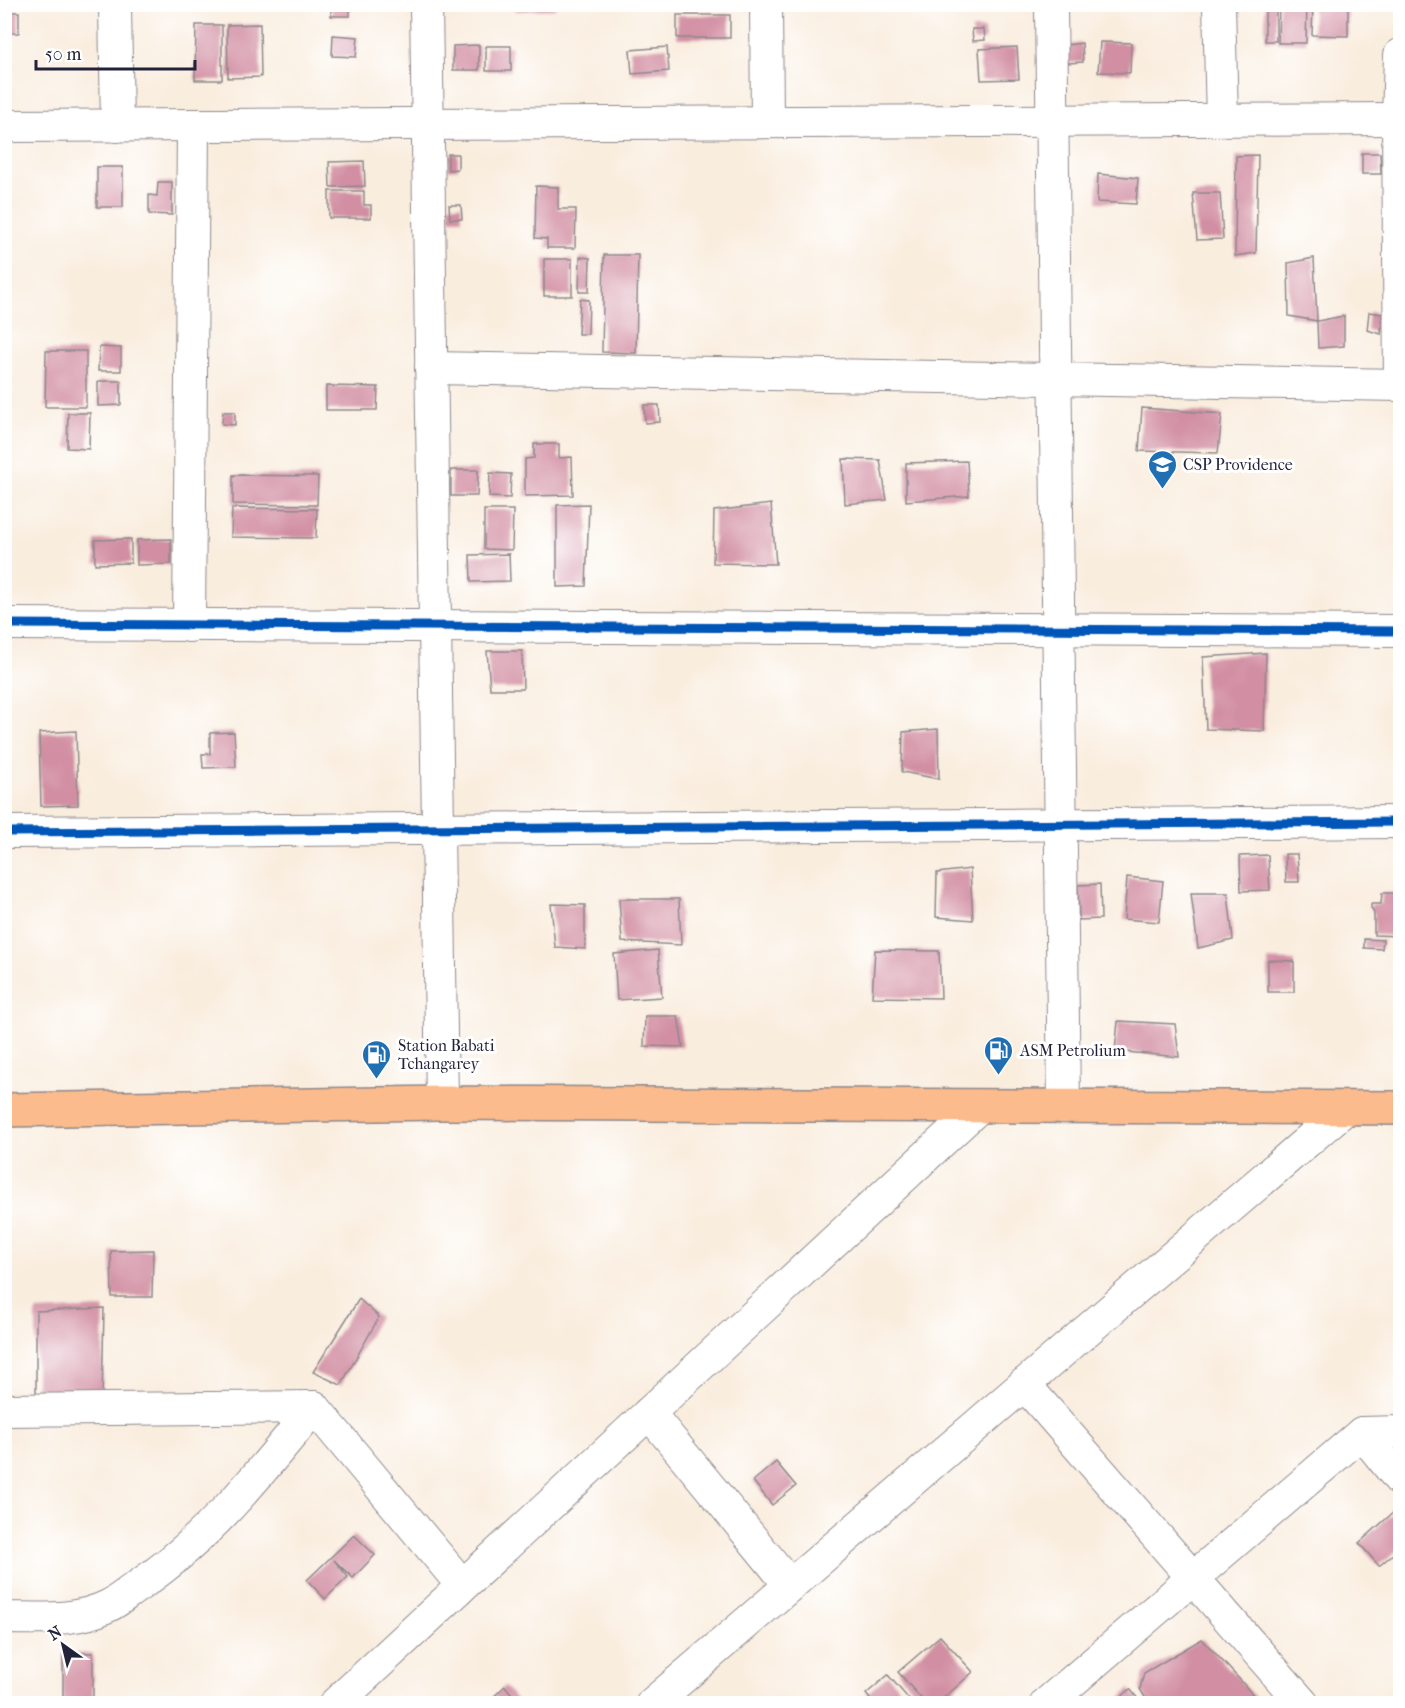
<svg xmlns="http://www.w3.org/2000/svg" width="1405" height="1708" viewBox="0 0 1405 1708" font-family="'IM FELL French Canon',serif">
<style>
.building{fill:#d28ea3}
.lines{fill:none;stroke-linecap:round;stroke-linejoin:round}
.minor-casing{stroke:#8e888c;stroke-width:34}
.major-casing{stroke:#8e888c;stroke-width:36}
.minor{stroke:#fff;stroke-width:32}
.major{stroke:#fbbb8c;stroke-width:33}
.cycleway-casing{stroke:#fff;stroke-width:13}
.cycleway{stroke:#0057b8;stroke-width:9}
.labels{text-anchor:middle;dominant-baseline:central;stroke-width:6;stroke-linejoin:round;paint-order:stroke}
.poi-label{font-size:16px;fill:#22223b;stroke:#fff;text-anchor:start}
</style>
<rect width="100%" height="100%" fill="#fff"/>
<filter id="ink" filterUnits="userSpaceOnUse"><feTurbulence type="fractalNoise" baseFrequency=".0167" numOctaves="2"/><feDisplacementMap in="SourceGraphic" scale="12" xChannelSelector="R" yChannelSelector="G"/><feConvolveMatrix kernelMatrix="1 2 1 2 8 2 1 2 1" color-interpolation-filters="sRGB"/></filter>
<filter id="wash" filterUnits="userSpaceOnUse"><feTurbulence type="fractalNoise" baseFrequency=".008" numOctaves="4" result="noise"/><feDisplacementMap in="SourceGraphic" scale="24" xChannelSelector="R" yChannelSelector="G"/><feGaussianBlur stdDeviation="1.35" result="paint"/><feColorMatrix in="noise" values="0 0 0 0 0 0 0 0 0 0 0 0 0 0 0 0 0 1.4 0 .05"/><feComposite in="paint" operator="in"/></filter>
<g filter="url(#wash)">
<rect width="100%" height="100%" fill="#f9edde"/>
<g id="blocks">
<g class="building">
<rect x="331" y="4" width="19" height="12"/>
<polygon points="515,4 555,4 555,9 515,11"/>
<polygon points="676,4 727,4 727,7 676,8"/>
<rect x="1132" y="4" width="56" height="3"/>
<rect x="1265" y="4" width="11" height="37"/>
<polygon points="1279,4 1307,4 1306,43 1278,43"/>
<polygon points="1313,4 1348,4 1348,36 1312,35"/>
<rect x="4" y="12" width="15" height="21"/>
<rect x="677" y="15" width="53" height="23"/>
<polygon points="260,24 261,77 228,78 227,25"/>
<polygon points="196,25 222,25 222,80 195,80"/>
<polygon points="972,29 984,29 985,40 973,41"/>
<polygon points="333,35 358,37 356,57 332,56"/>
<polygon points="1100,42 1131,43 1130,73 1098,72"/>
<polygon points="1082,43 1083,62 1067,63 1066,45"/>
<polygon points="479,45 479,70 453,70 453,46"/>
<rect x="486" y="46" width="25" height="25"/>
<polygon points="667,47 669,71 632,74 630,50"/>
<polygon points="1017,47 1019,79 981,80 979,49"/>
<polygon points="1362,153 1380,153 1381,174 1362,174"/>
<polygon points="448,154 458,154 458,169 448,170"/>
<polygon points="1258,155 1256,253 1235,256 1236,156"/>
<polygon points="364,161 365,186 330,187 329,162"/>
<rect x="97" y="167" width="26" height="40"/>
<polygon points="1098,174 1138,178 1136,204 1097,202"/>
<polygon points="158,182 172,182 172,215 149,214 149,195 157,196"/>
<polygon points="536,186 558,187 558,209 576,209 575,248 547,248 547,239 535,238"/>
<polygon points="329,191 364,191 364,205 371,205 371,218 329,218"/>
<polygon points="1193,193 1220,193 1223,239 1197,240"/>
<polygon points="449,205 461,205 462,219 450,219"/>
<polygon points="604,255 638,255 636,353 602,352"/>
<polygon points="580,257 590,258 589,292 579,292"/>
<polygon points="1314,258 1317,321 1289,316 1288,263"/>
<rect x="544" y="259" width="28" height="37"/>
<polygon points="580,299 589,300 588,334 578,334"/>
<polygon points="1369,312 1382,314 1381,334 1367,330"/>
<polygon points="1344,316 1344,346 1318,348 1317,321"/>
<polygon points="99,347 121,348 121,371 98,371"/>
<polygon points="46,351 86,351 86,407 45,407"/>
<polygon points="98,381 121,381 121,405 98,406"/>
<polygon points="326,386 378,387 377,410 326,410"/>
<polygon points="644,405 659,405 660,422 645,423"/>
<polygon points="1142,408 1222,414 1218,453 1139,451"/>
<polygon points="223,412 235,412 235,425 222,424"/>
<polygon points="68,413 90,413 89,449 67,448"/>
<polygon points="534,444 559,444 559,458 572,457 573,495 525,496 525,459 534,458"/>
<polygon points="843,459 880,460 887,500 845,504"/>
<polygon points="967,461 969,496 906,501 906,463"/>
<polygon points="451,470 478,470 477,496 451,496"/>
<polygon points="490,473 511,474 510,498 489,497"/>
<polygon points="233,475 318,476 317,505 233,504"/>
<polygon points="589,504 586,586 557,587 557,505"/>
<polygon points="771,504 776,564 713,563 714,511"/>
<polygon points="232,508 317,509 316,538 231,537"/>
<polygon points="484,510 513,510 512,550 484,549"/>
<polygon points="131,539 131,563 95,564 95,540"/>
<polygon points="171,539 171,564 137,565 137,540"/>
<polygon points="509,554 510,581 471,582 470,555"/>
<polygon points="487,651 522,651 523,689 490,689"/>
<polygon points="1266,653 1264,731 1206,729 1203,657"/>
<polygon points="938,729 939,779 902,772 903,732"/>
<polygon points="76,731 78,805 41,806 39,733"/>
<polygon points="234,732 236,767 203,768 202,754 210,754 210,733"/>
<polygon points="1285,854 1297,854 1299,882 1286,882"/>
<polygon points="1268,855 1270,890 1241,891 1240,856"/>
<polygon points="970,869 973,920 936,917 937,873"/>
<polygon points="1127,877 1163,881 1159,922 1124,919"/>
<polygon points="1100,884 1101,919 1079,920 1078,885"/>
<polygon points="1191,893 1228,893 1233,940 1198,948"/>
<polygon points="1382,893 1400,893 1400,936 1374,935 1374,913 1371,908 1371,904 1381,904"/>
<polygon points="619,899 679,899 681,945 622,942"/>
<polygon points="551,904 585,905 585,949 555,947"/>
<polygon points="1364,939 1383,940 1382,949 1364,948"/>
<polygon points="658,950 662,997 617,1000 614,954"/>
<polygon points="875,950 939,951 941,998 872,997"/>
<polygon points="1268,960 1294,961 1294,992 1268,992"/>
<polygon points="645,1016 678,1016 683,1047 644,1046"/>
<polygon points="1118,1021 1175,1024 1179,1057 1115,1051"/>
<polygon points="153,1250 152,1297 112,1297 111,1251"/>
<polygon points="359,1299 379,1317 341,1385 313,1372"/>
<polygon points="104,1308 102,1401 36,1401 36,1311"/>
<polygon points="776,1462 796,1486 772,1505 753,1481"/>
<polygon points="1395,1511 1400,1518 1400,1548 1379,1566 1359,1543"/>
<polygon points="354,1535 375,1555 353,1578 334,1560 348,1577 325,1599 307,1580"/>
<polygon points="940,1636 973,1672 937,1704 926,1704 898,1672"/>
<polygon points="1202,1639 1240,1680 1261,1704 1149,1704 1140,1689 1144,1673"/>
<rect x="63" y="1653" width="30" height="51"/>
<polygon points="888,1675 913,1704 874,1704 866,1694"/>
<polygon points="505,1686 520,1704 486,1704"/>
<polygon points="1130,1689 1142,1704 1114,1704"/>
</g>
</g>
</g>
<g filter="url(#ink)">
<use href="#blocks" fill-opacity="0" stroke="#8e888c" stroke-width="1.5"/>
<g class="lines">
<defs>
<g id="minor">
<polyline points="115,4 117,126"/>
<polyline points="426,4 442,1103"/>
<polyline points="766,4 767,122"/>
<polyline points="1051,4 1064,1107"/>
<polyline points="1219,4 1222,119"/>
<polyline points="4,126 1398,119"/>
<polyline points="431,368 1400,385"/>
<polyline points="1400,385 1398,119 1400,55"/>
<polyline points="4,624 1400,631"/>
<polyline points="189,626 193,125"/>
<polyline points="4,832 1400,822"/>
<polyline points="1024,1384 1303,1704"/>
<polyline points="4,1410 314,1407 462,1585"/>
<polyline points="649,1413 790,1585"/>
<polyline points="1362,1433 1400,1480"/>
<path d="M4 1618C39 1618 76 1622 108 1606 119 1601 128 1592 138 1586 209 1538 261 1472 314 1407"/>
<polyline points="335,1704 979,1107"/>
<polyline points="652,1704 1346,1108"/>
<polyline points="1046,1704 1362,1433 1400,1432"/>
</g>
<polyline id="major" points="4,1110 442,1103 1400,1108"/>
</defs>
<use href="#minor" class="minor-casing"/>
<use href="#major" class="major-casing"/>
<use href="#minor" class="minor"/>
<use href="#major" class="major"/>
<defs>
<g id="cycleway">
<polyline points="4,624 1400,631"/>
<polyline points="4,832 1400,822"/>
</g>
</defs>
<use href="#cycleway" class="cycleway-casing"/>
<use href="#cycleway" class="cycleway"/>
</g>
</g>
<defs>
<symbol id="school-pin" viewBox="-11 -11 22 30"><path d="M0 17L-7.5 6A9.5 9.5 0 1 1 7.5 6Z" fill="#1f6fb2" stroke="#fff"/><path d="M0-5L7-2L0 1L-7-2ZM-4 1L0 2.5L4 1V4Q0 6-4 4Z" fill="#fff"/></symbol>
<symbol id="fuel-pin" viewBox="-11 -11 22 30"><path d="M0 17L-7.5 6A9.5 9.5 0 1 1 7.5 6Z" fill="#1f6fb2" stroke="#fff"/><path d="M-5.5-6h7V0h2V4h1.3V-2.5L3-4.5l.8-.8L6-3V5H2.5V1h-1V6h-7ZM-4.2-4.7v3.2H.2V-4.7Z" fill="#fff"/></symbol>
</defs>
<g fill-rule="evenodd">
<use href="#school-pin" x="1146" y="448" width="33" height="45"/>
<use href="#fuel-pin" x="982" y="1034" width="33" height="45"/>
<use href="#fuel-pin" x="360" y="1038" width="33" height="45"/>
</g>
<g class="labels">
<g class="poi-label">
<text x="1183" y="464">CSP Providence</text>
<text x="398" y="1045">Station Babati<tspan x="398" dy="18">Tchangarey</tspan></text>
<text x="1020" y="1050">ASM Petrolium</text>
</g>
</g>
<rect width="1405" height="1708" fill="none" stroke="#fff" stroke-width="24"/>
<g transform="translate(63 1645) rotate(326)" stroke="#ffffff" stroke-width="4.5" paint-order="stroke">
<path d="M0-4.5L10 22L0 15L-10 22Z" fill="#22223b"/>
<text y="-9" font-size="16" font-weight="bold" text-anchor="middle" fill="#22223b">N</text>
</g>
<path d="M36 60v9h159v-9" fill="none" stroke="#22223b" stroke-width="3"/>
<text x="45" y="60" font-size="18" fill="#22223b" stroke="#ffffff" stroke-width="4.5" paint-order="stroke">50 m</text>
</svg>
